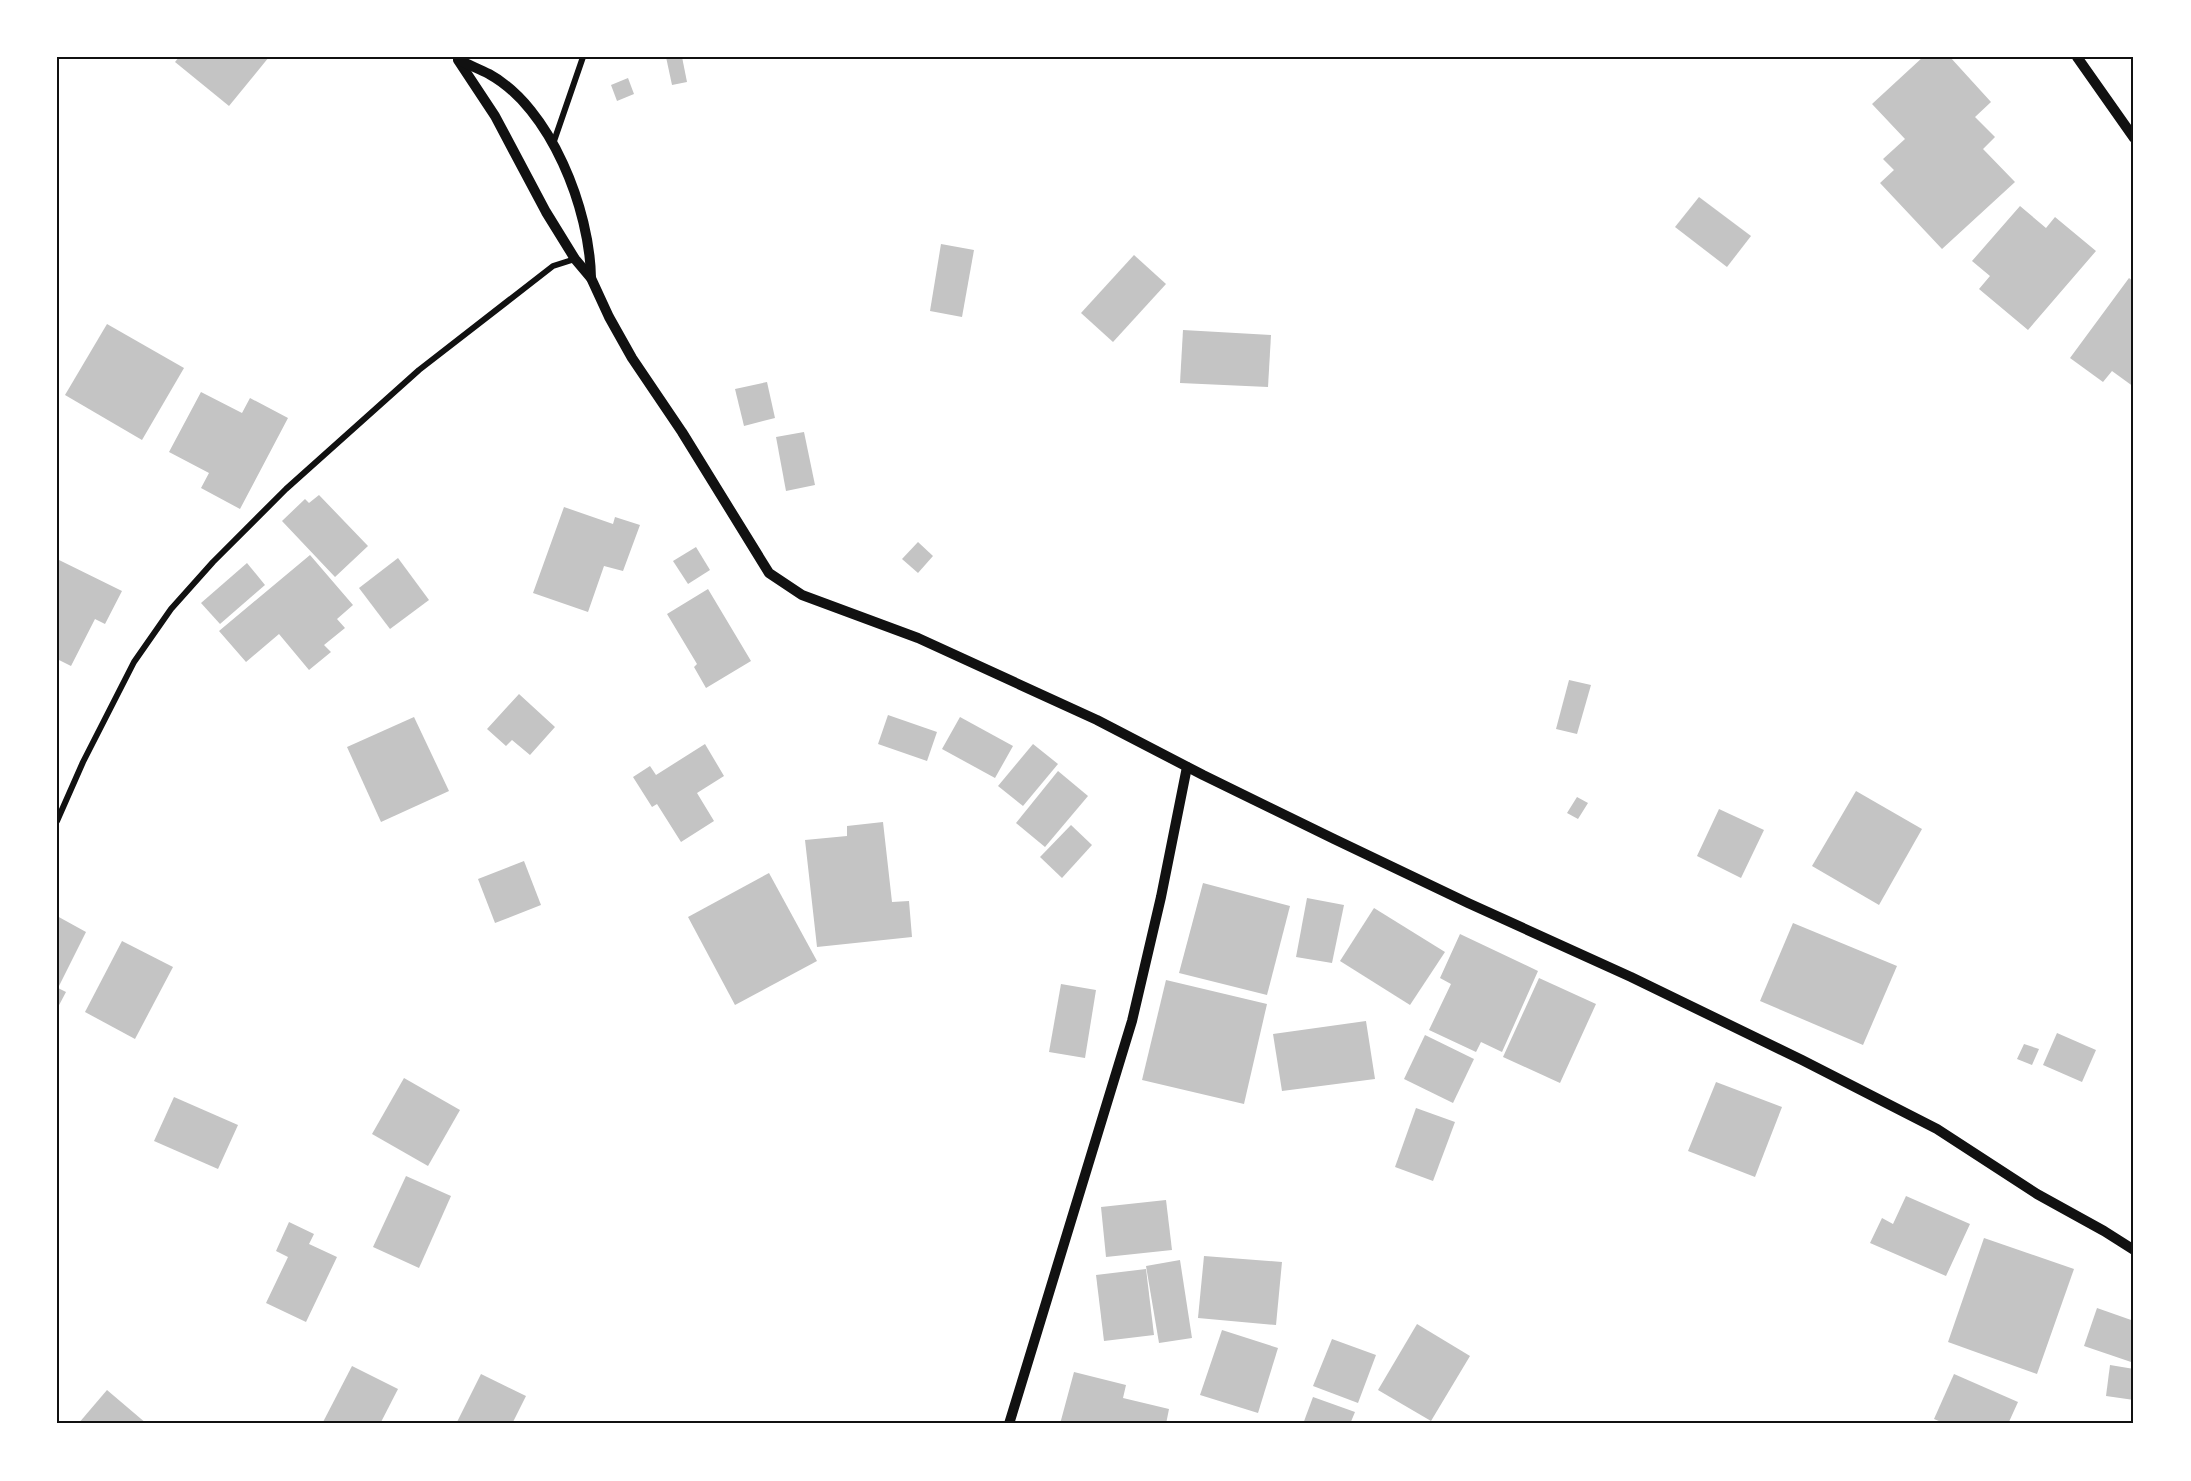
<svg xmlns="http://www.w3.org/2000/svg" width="2191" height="1481" viewBox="0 0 2191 1481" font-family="'Source Serif 4',serif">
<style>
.building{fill:#c4c4c4}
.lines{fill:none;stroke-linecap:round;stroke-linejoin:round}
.minor{stroke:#111;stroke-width:6}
.tertiary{stroke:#111;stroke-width:10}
.neatline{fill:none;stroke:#111;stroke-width:2}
</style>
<rect width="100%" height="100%" fill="#fff"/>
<g class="building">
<polygon points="179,57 269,57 229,106 175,62"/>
<polygon points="666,57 682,57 687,82 672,85"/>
<polygon points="1923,57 1950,57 1991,102 1975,117 1995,137 1983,149 2015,182 1942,249 1880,183 1894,170 1883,159 1905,139 1872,104"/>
<polygon points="628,78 634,94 617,101 611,85"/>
<polygon points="1699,197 1751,236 1727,267 1675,227"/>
<polygon points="2020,206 2046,228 2055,217 2096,251 2028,330 1979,289 1990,276 1972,261"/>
<polygon points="941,244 974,250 962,317 930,311"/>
<polygon points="1134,255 1166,284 1113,342 1081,313"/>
<polygon points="2129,278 2134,282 2134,387 2112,371 2103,382 2070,358"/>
<polygon points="107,324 184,368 142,440 65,395"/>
<polygon points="1183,330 1271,335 1268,387 1180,383"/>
<polygon points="767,382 775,418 744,426 735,389"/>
<polygon points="201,392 242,413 250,398 288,418 240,509 201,488 209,473 169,452"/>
<polygon points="804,432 815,485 786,491 776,437"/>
<polygon points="319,495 368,546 335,577 282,521 305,499 309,503"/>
<polygon points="564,507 613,524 615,517 640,525 623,571 604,566 588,612 533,593"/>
<polygon points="918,542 933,556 918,573 902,559"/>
<polygon points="696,547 710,570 688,584 673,561"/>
<polygon points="310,555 353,605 337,619 345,628 324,645 331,652 309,670 279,634 246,662 219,631"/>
<polygon points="398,558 429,600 390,629 359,588"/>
<polygon points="57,559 122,591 105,624 95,619 71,666 57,659"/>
<polygon points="247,563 265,585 220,624 201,603"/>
<polygon points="708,589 751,661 706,688 694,667 697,664 667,614"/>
<polygon points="1569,680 1591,685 1577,734 1556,729"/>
<polygon points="519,694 555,727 530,755 512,740 506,746 487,729"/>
<polygon points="888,715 937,732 927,761 878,744"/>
<polygon points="414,717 449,791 381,822 347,747"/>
<polygon points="960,717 1013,746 995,778 942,749"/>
<polygon points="705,744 724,776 697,793 714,821 681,842 657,804 652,807 633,777 650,766 656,775"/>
<polygon points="1033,744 1058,764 1023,806 998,786"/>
<polygon points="1058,771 1088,796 1045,847 1016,823"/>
<polygon points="1856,791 1922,829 1879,905 1812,866"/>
<polygon points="1577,797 1588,803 1578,819 1567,813"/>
<polygon points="1719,809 1764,830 1741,878 1697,856"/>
<polygon points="883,822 892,902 909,901 912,937 817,947 805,840 847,836 847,826"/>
<polygon points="1071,825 1092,845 1062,878 1040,857"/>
<polygon points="524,861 541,905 495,923 478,879"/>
<polygon points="769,873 817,961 735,1005 688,917"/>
<polygon points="1203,883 1290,906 1267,995 1179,973"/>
<polygon points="1307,898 1344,905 1332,963 1296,957"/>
<polygon points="1374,908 1445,952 1410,1005 1340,961"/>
<polygon points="57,916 86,932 58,988 66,992 57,1009"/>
<polygon points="1793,923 1897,966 1863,1045 1760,1001"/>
<polygon points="1460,934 1538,971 1502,1052 1481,1042 1476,1052 1429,1030 1451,984 1440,978"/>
<polygon points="122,941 173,967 135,1039 85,1012"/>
<polygon points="1539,978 1596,1004 1560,1083 1503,1057"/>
<polygon points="1166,980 1267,1004 1244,1104 1142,1080"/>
<polygon points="1061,984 1096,990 1085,1058 1049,1052"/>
<polygon points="1366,1021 1375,1079 1282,1091 1273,1034"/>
<polygon points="2057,1033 2096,1050 2082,1082 2043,1065"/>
<polygon points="1425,1035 1474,1059 1453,1103 1404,1079"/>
<polygon points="2024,1044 2039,1049 2032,1065 2017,1059"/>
<polygon points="404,1078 460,1110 428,1166 372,1134"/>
<polygon points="1716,1082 1782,1107 1755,1177 1688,1151"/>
<polygon points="174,1097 238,1125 218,1169 154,1141"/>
<polygon points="1416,1108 1455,1122 1433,1181 1395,1167"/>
<polygon points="406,1176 451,1196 419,1268 373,1247"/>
<polygon points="1906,1196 1970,1224 1946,1276 1870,1243 1882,1218 1893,1224"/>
<polygon points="1166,1200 1172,1250 1106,1257 1101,1207"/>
<polygon points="289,1222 314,1234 309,1244 337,1257 306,1322 266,1303 288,1257 276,1251"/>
<polygon points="1984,1238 2074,1269 2037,1374 1948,1342"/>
<polygon points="1204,1256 1282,1262 1276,1325 1198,1318"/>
<polygon points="1180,1260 1192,1338 1159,1343 1146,1266"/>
<polygon points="1146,1269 1154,1335 1104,1341 1096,1275"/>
<polygon points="2097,1308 2134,1321 2134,1363 2084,1346"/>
<polygon points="1417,1324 1470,1356 1431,1421 1378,1390"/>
<polygon points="1222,1330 1278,1348 1258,1413 1200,1395"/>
<polygon points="1332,1339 1376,1355 1358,1403 1313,1386"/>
<polygon points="2110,1365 2134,1369 2134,1400 2106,1396"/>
<polygon points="352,1366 398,1389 380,1424 322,1424"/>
<polygon points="1074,1372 1126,1385 1123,1398 1169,1409 1166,1424 1060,1424"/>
<polygon points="481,1374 526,1396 512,1424 456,1424"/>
<polygon points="1954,1374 2018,1402 2008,1424 1946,1424 1934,1419"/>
<polygon points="107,1390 147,1424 78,1424"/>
<polygon points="1313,1397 1355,1412 1350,1424 1303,1424"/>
</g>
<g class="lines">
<g class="minor">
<polyline points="553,144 583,57"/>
<polyline points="57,821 83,762 134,662 171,609 213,562 286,489 419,370 553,266 575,259"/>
</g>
<g class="tertiary">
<polyline points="2077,57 2134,138"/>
<polyline points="458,60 495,116 546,212 575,259 591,278 609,317 632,358 682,432 769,573 802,595 918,638 1097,720 1203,775 1334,839 1468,903 1631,977 1802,1060 1937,1129 2037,1194 2104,1231 2134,1250"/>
<path d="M459 60C469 65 479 69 489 74 551 108 590 210 591 278"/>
<polyline points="1009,1424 1132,1021 1161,897 1187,767"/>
</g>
</g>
<rect width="2191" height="1481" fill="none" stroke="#ffffff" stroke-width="117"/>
<rect x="58" y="58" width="2074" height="1364" class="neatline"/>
</svg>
